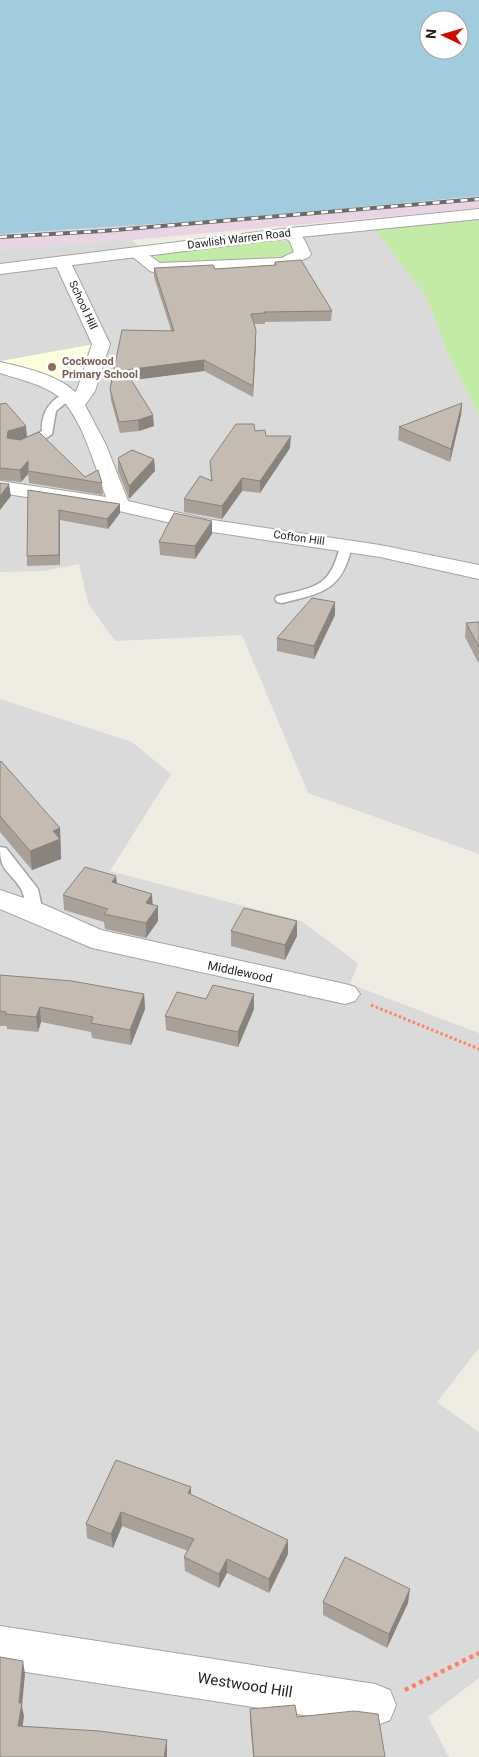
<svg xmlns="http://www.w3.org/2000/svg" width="479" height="1757" viewBox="0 0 479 1757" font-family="Roboto,sans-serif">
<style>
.residential{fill:#dbdada}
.industrial{fill:#e8d5e3}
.education{fill:#fcffdc}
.grass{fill:#c3eaa7}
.water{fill:#a2cbde;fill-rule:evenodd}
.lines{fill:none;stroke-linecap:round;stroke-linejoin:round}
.service-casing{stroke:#a4a4a4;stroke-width:3}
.minor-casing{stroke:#a4a4a4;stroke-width:2}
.tertiary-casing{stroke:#a4a4a4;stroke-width:2}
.path-far1{stroke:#fd8266;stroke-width:3;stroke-dasharray:2.5 2.5;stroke-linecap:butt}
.path{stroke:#fd8266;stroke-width:4.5;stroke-dasharray:4 4;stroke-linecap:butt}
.service{fill:#fff;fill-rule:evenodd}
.minor{fill:#fff;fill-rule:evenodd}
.tertiary{fill:#fff;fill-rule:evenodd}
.rail-casing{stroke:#6b6b6b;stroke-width:4}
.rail{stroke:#fff;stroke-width:2.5;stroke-dasharray:7;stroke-linecap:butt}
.wall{fill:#a9a199}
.shaded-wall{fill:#89837d}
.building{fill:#c4bbb2;stroke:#89837d}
.education-dot{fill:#8d6e63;stroke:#fff;stroke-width:2}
.labels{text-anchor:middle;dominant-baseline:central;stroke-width:5;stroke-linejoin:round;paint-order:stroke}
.far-street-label{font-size:11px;fill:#1d1d1d;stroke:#fff}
.far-education-label{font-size:11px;font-weight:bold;fill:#785e54;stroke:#fff;text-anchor:start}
.street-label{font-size:12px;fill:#1d1d1d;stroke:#fff}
.near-street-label{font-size:15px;fill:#1d1d1d;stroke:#fff}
</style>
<rect width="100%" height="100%" fill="#efece3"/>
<g class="residential">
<polygon points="374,228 427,298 447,352 479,415 479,854 308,793 242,635 115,641 88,603 79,564 44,571 0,572 0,249 132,240 146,254"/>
<polygon points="0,699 132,742 171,774 110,871 301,921 358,963 350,984 479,1033 479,1348 437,1402 479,1432 479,1678 428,1717 449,1757 0,1757"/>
</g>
<polygon class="industrial" points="479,196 479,208 132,240 0,249 0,234 218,220"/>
<polygon class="education" points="95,344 84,380 54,381 1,361"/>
<g class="grass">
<polygon points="479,219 479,415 447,352 427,298 374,228"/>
<polygon points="272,239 290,244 294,250 287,258 164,266 153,260 161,252"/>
</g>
<path class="water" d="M0 0H479V196L218 220 0 234ZM429 20H459V50H429Z"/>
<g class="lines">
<defs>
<g id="service">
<path d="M68 393 74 396 56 411 52 434C43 441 31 449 20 446V442L42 431C41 413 50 398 68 393Z"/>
<path d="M346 542 352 546C342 591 322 593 282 603L277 602 275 599 277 596C315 587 330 588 340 546Z"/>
<path d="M0 847 6 848 38 889 43 912 41 916H29C24 908 26 897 21 889 9 869 0 873 0 847Z"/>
</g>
<g id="minor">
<path d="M290 228C302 231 306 243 311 254L309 257 284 268 156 273 150 271 128 253 130 250H142L160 263 281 258 294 252 290 242 282 233Z"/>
<path d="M62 256 70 261 110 344 95 391 85 405 106 445 128 501 206 519 380 545 479 565V579L380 557 206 531 119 511 0 493V481L106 497C95 467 82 416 58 396 42 384 18 379 0 373V362C23 367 58 375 75 392L77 390 92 344 54 261Z"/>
<polygon points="0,890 45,905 101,930 345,984 355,987 360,994 355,1001 345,1004 92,948 0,909"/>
<polygon points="0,1626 375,1684 390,1690 396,1705 390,1720 375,1726 0,1668"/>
</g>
<polygon id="tertiary" points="479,209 479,219 290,238 0,274 0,264 290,228"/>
</defs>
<use href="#service" class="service-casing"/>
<use href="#minor" class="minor-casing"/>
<use href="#tertiary" class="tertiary-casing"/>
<polyline class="path-far1" points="371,1005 479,1049"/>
<polyline class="path" points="405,1690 479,1653"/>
<use href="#service" class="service"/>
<use href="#minor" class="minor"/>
<use href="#tertiary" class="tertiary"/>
<defs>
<polyline id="rail" points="0,237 103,231 479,199"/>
</defs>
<use href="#rail" class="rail-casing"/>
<use href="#rail" class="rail"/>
</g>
<g class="wall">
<polygon points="275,262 332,311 331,321 265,322 265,324 254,324 256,330 256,340 253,397 204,371 131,380 154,426 139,431 120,433 111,400 110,389 171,330 154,277 154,268 215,269 274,265"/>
<polygon points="462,403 461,415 450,462 398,440 399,427"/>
<polygon points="0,404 27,437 85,477 102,483 103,495 29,483 28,474 21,482 0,480"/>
<polygon points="266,436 290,448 260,493 242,491 222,519 184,512 184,499 211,480 210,461"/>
<polygon points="118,458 154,459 155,471 129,499 118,471"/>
<polygon points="28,490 120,504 120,513 108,529 60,520 60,565 27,566 27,556"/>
<polygon points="212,534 195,559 160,555 159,542"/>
<polygon points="335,602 335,615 314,659 277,651 277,638"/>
<polygon points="479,622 479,664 465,637 466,623"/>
<polygon points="0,762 60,828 61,859 32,870 0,832"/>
<polygon points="116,876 117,883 153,905 158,921 146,938 105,929 104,922 64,910 63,895"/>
<polygon points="231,931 297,936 285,960 231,946"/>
<polygon points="0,975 144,994 145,1009 131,1045 92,1038 91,1032 41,1022 38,1032 7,1029 7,1026 0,1026"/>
<polygon points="254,994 254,1009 238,1047 166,1030 165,1016 206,999"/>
<polygon points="116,1460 191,1495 288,1554 269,1593 227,1573 219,1588 185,1571 184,1557 188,1551 122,1526 113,1548 87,1538 86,1524"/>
<polygon points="323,1602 408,1603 387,1648 323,1615"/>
<polygon points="250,1709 297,1717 385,1757 253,1757 250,1722"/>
</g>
<g class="shaded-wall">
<polygon points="256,330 256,340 253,397 253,386"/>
<polygon points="204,360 204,371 126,381 125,370"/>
<polygon points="462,403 461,415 450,462 451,449"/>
<polygon points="153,415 154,426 139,431 138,420"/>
<polygon points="26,426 27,437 9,450 7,438 8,431"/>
<polygon points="291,436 290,448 260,493 260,481"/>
<polygon points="154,459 155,471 129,499 129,486"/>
<polygon points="28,461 28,474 21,482 20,470"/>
<polygon points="242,478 242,491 222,519 222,506"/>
<polygon points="9,484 11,496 0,510 0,496"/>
<polygon points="120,504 120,513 108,529 107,519"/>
<polygon points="59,510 60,520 60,565 59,555"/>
<polygon points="212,521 212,534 195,559 195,546"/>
<polygon points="335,602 335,615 314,659 314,646"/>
<polygon points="60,828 61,859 32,870 30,851 53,831"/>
<polygon points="116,876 117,891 112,882"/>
<polygon points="152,894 153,909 146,903"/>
<polygon points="158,906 158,921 146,938 146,923"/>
<polygon points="297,921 297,936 285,960 285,945"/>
<polygon points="144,994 145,1009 131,1045 130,1030"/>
<polygon points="254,994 254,1009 238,1047 238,1032"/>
<polygon points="40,1007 41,1022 38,1032 36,1017"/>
<polygon points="191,1487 191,1501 188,1493"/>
<polygon points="121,1512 122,1526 113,1548 111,1534"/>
<polygon points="288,1540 288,1554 269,1593 269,1579"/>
<polygon points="227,1559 227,1573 219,1588 219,1574"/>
<polygon points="410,1589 408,1603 387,1648 389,1634"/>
<polygon points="23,1661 25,1674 22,1706 24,1716 21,1739 18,1726 19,1703"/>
<polygon points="167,1740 167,1757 164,1757"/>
</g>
<g class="building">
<polygon points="301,260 332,311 264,312 265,313 251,314 256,330 253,386 204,360 125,370 153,415 138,420 119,422 110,389 122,330 174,331 154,268 213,265 215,269 276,265 275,262"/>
<polygon points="6,403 26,426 8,431 7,438 20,440 39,432 85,477 98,470 102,483 28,471 28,461 20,470 0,468 0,404"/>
<polygon points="462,403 451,449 399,427"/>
<polygon points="236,424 254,424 255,431 265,430 266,436 291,436 260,481 242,478 222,506 184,499 200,476 212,481 210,461"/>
<polygon points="132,450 154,459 129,486 118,458"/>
<polygon points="0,483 9,484 0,496"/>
<polygon points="28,490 120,504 107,519 59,510 59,555 27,556"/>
<polygon points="174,513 212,521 195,546 159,542"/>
<polygon points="312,598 335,602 314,646 277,638"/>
<polygon points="479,622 479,647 466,623"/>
<polygon points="1,761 60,828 53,831 60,839 30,851 0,816 0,762"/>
<polygon points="85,867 116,876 112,882 152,894 146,903 158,906 146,923 104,914 108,909 63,895"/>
<polygon points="244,908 297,921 285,945 231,931"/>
<polygon points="0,975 72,981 144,994 130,1030 91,1023 93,1017 40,1007 36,1017 5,1014 6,1012 0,1011"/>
<polygon points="213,985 254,994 238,1032 165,1016 177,992 206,999"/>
<polygon points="116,1460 191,1487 188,1493 288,1540 269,1579 227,1559 219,1574 184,1557 194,1539 121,1512 111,1534 86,1524"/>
<polygon points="345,1557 410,1589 389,1634 323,1602"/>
<polygon points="0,1657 23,1661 19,1703 22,1703 18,1726 99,1731 167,1740 164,1757 0,1757"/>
<polygon points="295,1705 297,1717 354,1711 378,1714 385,1757 254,1757 250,1709"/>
</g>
<circle class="education-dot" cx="52" cy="367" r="5"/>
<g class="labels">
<g class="far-street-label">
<text transform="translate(239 239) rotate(-7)">Dawlish Warren Road</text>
<text transform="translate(83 305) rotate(65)">School Hill</text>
<text transform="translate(299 538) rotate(8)">Cofton Hill</text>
</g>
<g class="far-education-label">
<text x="62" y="361">Cockwood<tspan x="62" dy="13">Primary School</tspan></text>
</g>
<g class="street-label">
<text transform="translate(240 972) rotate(12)">Middlewood</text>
</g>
<g class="near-street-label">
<text transform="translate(245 1685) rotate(9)">Westwood Hill</text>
</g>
</g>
<g transform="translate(444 35) rotate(275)"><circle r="24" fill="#ffffff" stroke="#a5a5a5"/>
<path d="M0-4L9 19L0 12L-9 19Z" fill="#cb1000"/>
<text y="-8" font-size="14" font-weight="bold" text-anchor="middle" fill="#1d1d1d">N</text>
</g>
</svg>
